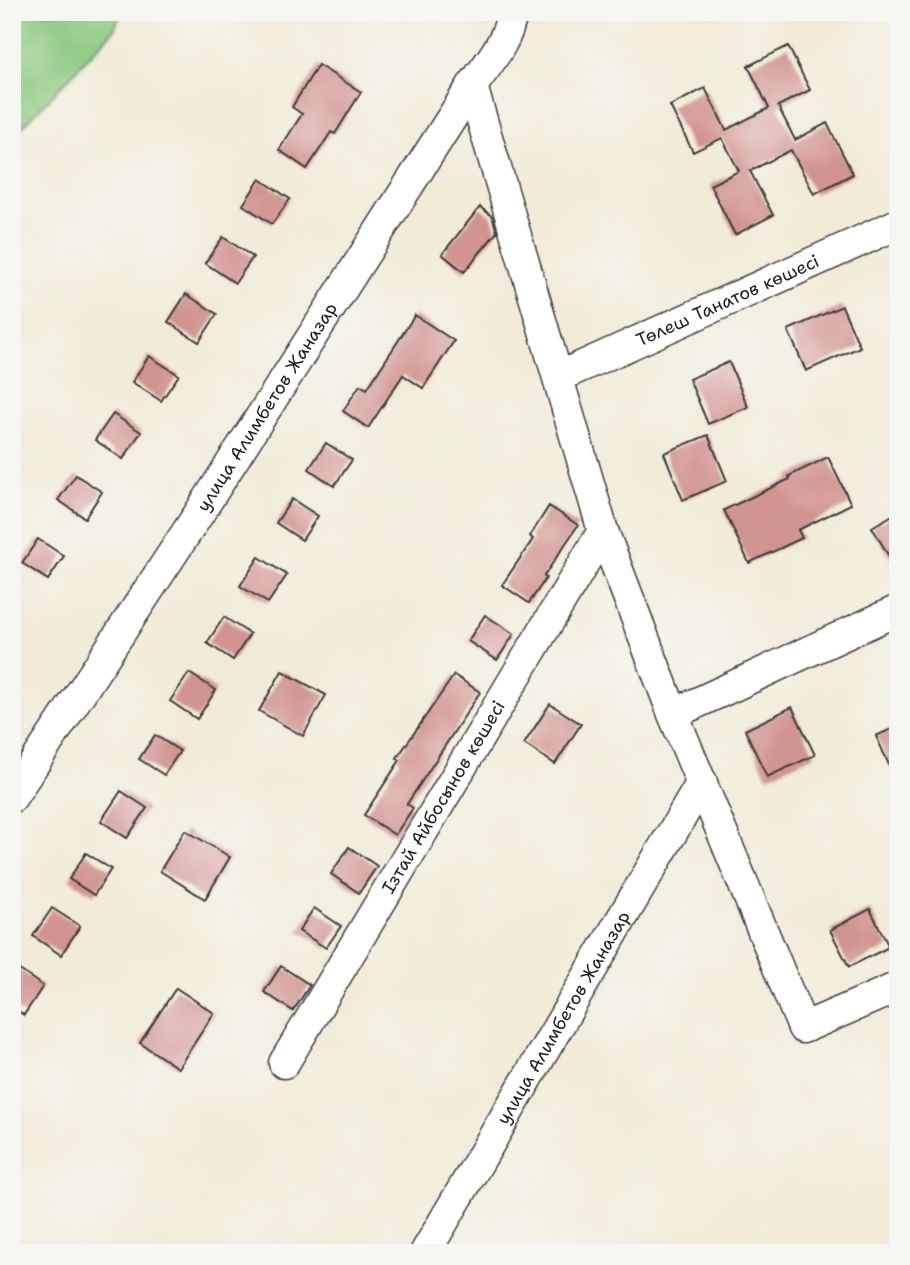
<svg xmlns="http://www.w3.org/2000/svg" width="910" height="1265" viewBox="0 0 910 1265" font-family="'Shantell Sans',sans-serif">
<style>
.green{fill:#89c87e;stroke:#52724d;stroke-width:2}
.building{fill:#d29491}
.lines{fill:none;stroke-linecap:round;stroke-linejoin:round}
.minor-casing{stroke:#3c3b38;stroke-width:33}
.minor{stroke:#fff;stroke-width:30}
.labels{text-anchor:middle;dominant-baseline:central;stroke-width:5;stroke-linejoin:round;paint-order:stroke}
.street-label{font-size:18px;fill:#1c1c1c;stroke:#f6f6f2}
</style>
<rect width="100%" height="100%" fill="#f6f6f2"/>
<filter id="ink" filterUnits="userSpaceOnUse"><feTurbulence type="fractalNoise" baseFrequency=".0143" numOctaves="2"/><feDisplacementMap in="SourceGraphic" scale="14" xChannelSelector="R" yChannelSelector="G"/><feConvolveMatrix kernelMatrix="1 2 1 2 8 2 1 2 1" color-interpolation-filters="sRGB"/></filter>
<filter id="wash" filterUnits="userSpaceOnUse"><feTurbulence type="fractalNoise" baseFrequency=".00686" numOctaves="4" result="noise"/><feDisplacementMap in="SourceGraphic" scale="28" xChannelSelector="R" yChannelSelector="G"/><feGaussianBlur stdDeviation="1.57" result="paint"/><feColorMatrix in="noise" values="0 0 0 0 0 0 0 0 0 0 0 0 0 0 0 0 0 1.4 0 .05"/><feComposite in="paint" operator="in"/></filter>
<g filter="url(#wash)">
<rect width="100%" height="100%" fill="#f1ebd8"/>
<polygon class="green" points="12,12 121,13 114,30 12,138"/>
<g id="blocks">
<g class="building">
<polygon points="788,46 810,90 778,106 795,140 827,123 853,174 814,194 791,150 750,171 773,215 735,235 710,185 739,171 722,138 693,152 670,106 705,88 726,130 769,108 748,66"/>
<polygon points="318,65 361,92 335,134 331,132 307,169 279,150 302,114 292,107"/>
<polygon points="260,179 290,199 272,224 243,205"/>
<polygon points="480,207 492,216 497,232 464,272 442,254"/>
<polygon points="223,237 253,257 235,283 205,263"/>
<polygon points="186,294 217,314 199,342 168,322"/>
<polygon points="842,306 860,347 806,371 788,330"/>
<polygon points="415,315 454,341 423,388 403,375 368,428 343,411 360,385 367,389"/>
<polygon points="149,356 179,375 161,401 132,382"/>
<polygon points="729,362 748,407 708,424 689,379"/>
<polygon points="113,414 141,432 123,459 95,440"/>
<polygon points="708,435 727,481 683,500 664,453"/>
<polygon points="326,443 352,460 334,486 309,469"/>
<polygon points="828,457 851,504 798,530 802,538 749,563 724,510 790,479 789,476"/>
<polygon points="76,475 102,492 85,518 58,500"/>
<polygon points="292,499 318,516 302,540 276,523"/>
<polygon points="549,506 578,525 544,576 546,578 529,603 502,585 533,539 530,536"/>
<polygon points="898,512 898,572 872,527"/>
<polygon points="38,539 64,556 48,580 22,563"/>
<polygon points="259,557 287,575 268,603 240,586"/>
<polygon points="485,615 514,634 497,660 468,641"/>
<polygon points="224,617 250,634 233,660 207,643"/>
<polygon points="282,671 326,695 303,736 259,711"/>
<polygon points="189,673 216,690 197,719 170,701"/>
<polygon points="454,675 480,692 407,804 413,808 395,835 364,815 400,760 397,758"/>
<polygon points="550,704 581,724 555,764 524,744"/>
<polygon points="792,707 815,755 767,777 745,730"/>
<polygon points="898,726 898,785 876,736"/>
<polygon points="155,735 180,751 164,775 139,759"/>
<polygon points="121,791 147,808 127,838 101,821"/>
<polygon points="185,830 230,857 205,899 160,871"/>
<polygon points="349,847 377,866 359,893 331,874"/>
<polygon points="86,853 111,869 94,895 69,879"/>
<polygon points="52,908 80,926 61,955 33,936"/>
<polygon points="314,908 341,926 326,948 299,931"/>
<polygon points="870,909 889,947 849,967 830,930"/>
<polygon points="12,965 43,986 24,1015 12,1007"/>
<polygon points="281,966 310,985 293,1011 264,992"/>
<polygon points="176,988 214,1013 178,1068 140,1043"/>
</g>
</g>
</g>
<g filter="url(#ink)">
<use href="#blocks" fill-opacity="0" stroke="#3c3b38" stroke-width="2"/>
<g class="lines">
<defs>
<g id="minor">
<polyline points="472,86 603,531 673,714 803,1028 898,987"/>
<path id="s1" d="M558 377 898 224"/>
<polyline points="673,714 898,610"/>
<path id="s2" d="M12 797 198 515 472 86C488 64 509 40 512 12"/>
<path id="s3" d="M284 1063 603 531"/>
<path id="s4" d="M425 1253 702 782"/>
</g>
</defs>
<use href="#minor" class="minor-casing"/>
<use href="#minor" class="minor"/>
</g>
</g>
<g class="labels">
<g class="street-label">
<text stroke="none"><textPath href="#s1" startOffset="186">Төлеш Танатов көшесі</textPath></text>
<text stroke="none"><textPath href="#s2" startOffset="466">улица Алимбетов Жаназар</textPath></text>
<text stroke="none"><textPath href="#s3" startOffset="310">Ізтай Айбосынов көшесі</textPath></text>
<text stroke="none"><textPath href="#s4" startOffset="273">улица Алимбетов Жаназар</textPath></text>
</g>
</g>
<rect width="910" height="1265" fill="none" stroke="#f6f6f2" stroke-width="42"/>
</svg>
